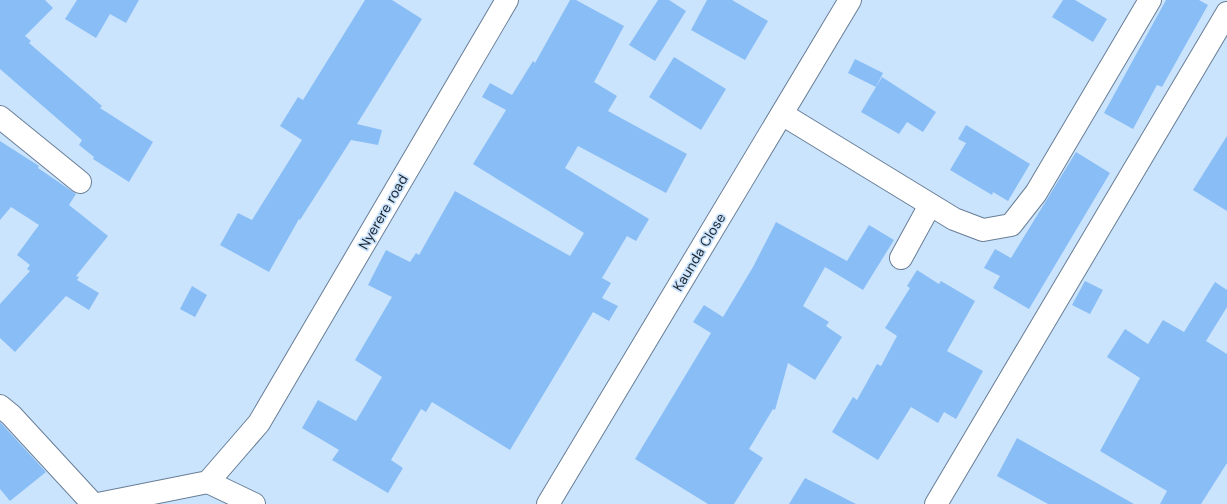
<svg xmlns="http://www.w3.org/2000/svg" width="1227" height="504" viewBox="0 0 1227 504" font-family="'DM Sans',sans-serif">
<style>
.building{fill:#89bdf5}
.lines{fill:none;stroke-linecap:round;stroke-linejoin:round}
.minor-casing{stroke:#687e96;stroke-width:24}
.tertiary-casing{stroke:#687e96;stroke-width:24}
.minor{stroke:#fff;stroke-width:22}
.tertiary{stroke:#fff;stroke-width:22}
.labels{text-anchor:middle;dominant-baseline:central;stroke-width:3.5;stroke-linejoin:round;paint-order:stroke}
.street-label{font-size:14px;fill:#1d262f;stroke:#cbe4fe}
</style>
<rect width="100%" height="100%" fill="#cbe4fe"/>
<g class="building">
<polygon points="0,0 45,0 53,8 25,36 31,41 29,43 102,106 100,108 153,142 129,182 93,159 94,157 79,145 82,140 0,69"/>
<polygon points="77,0 139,0 126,23 110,14 96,38 65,19"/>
<polygon points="365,0 392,0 422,19 357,124 382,130 378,145 351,140 300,220 299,219 269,272 220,245 238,213 252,220 302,140 280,126 298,97 303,100"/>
<polygon points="570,0 576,0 624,26 594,82 617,96 608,111 687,154 666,193 578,146 565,168 649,219 636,241 627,236 602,278 611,283 602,298 618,306 609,321 593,312 510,450 432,402 426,412 421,409 391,460 403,468 388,493 332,460 339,450 302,428 318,400 356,421 382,377 355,360 392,297 368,285 386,250 410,262 416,253 419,255 455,191 570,256 584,233 473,164 506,110 482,97 490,83 512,95 533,61 535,63"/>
<polygon points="658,0 669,0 686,11 655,61 629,45"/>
<polygon points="707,0 732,0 768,21 745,60 691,30"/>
<polygon points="1063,0 1075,0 1107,19 1093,42 1052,17"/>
<polygon points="1166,0 1199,0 1208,5 1162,87 1157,85 1133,129 1104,113"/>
<polygon points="674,57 726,89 701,130 649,97"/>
<polygon points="855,59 883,73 876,87 848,73"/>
<polygon points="882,77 936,112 923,132 907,122 899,134 861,112"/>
<polygon points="966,125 1030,164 1008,201 993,192 992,195 950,170 966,143 958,139"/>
<polygon points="1227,136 1227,211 1193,190"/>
<polygon points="0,141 39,166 38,168 76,194 69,205 108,236 76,276 79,277 77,280 99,293 89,310 66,296 15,352 0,338 0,304 30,271 27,269 30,265 17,255 39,225 11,207 0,220"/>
<polygon points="1076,152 1110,173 1029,309 993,288 1000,276 984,268 995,249 1011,258"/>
<polygon points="776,222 847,261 869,225 894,240 863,290 825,267 803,306 829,322 826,326 842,337 815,380 788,363 775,410 773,409 749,449 763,458 734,504 708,504 635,459 711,333 693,322 704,305 723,317 753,267"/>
<polygon points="917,270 939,284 941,281 975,301 947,351 983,371 956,419 944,412 938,423 911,407 878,460 832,432 853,397 857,400 877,364 881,366 897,336 885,328 910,288 907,286"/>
<polygon points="1085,281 1103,290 1090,314 1072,305"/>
<polygon points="1215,282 1227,290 1227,307 1206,341 1227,354 1227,463 1201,504 1160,504 1167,491 1100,451 1140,378 1107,357 1125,329 1148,344 1163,320 1184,332"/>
<polygon points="192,286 207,295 195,317 180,309"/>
<polygon points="0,422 46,472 10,501 0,489"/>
<polygon points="1017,438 1134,504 1048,504 997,476"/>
<polygon points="805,478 856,504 789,504"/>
</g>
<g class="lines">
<defs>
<g id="minor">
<polyline points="782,114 954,219 983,230 1011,225 1036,193 1150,0"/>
<polyline points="0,117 80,182"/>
<polyline points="901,258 930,205"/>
<polyline points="0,406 11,415 93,504"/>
<polyline points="208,482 254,504"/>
<polyline points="548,504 850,0"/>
<polyline points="936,504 1227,13"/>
</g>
<polyline id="tertiary" points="98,504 208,482 259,423 507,0"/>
</defs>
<use href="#minor" class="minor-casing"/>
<use href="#tertiary" class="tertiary-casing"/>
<use href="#minor" class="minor"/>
<use href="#tertiary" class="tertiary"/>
</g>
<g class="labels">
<g class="street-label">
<text transform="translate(383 212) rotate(-60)">Nyerere road</text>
<text transform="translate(699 252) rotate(-59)">Kaunda Close</text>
</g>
</g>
</svg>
